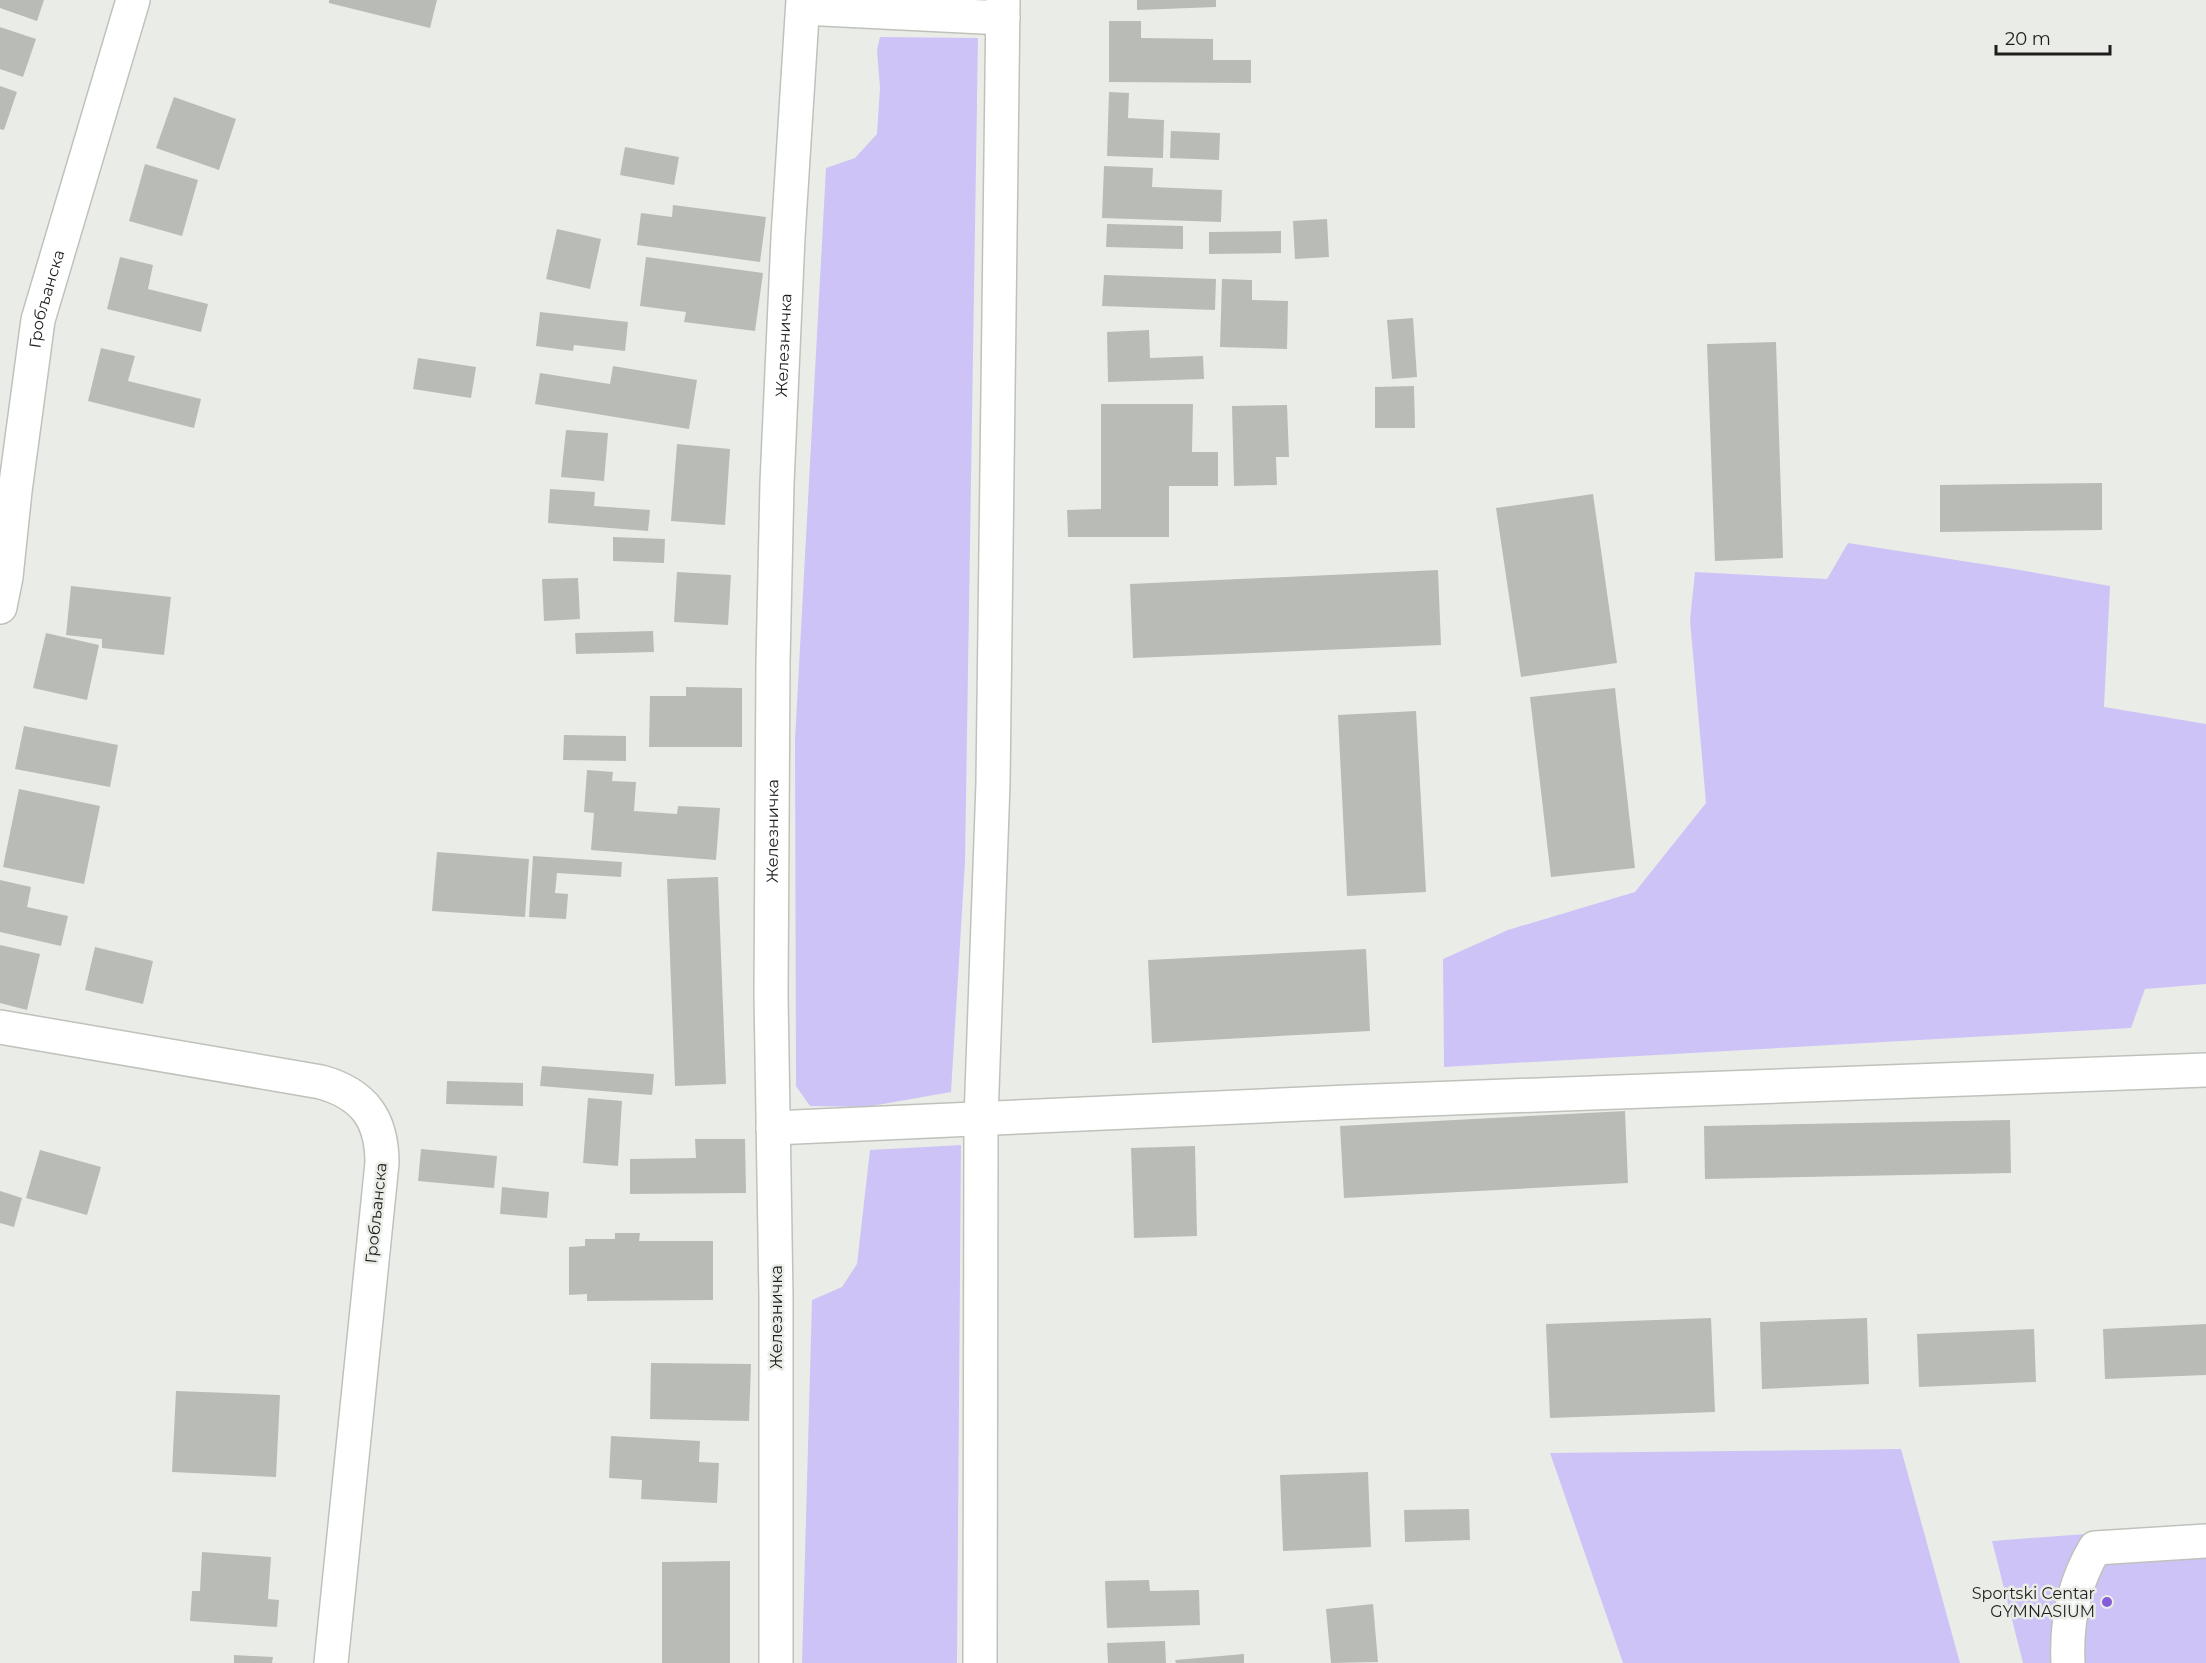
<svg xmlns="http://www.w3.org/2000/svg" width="2206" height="1663" viewBox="0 0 2206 1663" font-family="Montserrat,sans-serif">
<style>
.green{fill:#cec3f7}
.building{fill:#b9bcb6}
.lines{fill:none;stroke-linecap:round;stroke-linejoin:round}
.minor-casing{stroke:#bfc2bb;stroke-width:36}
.minor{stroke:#fff;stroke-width:33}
.poi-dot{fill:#845dd8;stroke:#eaede7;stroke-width:2}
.labels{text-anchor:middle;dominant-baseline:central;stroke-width:5;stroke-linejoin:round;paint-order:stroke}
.street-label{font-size:16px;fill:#1e1f1c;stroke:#eaede7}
.poi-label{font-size:16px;fill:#1e1f1c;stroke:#eaede7;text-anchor:end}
</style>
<rect width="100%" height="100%" fill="#eaede7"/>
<g class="green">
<polygon points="880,37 978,38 965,862 951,1092 866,1107 810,1106 796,1086 795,740 826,168 855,158 877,134 880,88 877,50"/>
<polygon points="1848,543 2020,570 2110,586 2104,707 2206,724 2206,984 2145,989 2131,1028 1444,1067 1443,959 1508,930 1635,892 1706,803 1690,620 1695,572 1827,579"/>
<polygon points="961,1145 957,1663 802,1663 812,1300 842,1287 857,1264 870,1150"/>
<polygon points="1901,1449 1960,1663 1623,1663 1550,1453"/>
<polygon points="2206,1525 2206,1663 2023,1663 1992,1541"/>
</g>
<g class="building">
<polygon points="0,0 44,0 37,21 0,8"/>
<polygon points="329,0 437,0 430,28 329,3"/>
<polygon points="1137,0 1216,0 1216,7 1137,10"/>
<polygon points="1109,21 1141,21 1141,38 1213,39 1213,60 1251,60 1251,83 1109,82"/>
<polygon points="0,27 36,39 23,77 0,69"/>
<polygon points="0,86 17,92 4,130 0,129"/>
<polygon points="1109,92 1129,93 1128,118 1164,120 1163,158 1107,156"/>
<polygon points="174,97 236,119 219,170 156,148"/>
<polygon points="1171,131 1220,133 1219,160 1170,158"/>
<polygon points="625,147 679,157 674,185 620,175"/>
<polygon points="145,164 198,180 182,236 129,221"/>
<polygon points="1104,166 1153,168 1152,187 1222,190 1221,222 1102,218"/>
<polygon points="673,205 766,217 760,262 637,245 641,213 672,217"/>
<polygon points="1327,219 1329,257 1295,259 1293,221"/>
<polygon points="1107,224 1183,226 1183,249 1106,247"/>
<polygon points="557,229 601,239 590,289 546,279"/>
<polygon points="1281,231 1281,253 1209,254 1209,232"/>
<polygon points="120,257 153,265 148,289 208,304 201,332 107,309"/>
<polygon points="646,257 763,273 755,331 684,322 686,312 640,306"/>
<polygon points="1104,275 1216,279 1215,310 1102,306"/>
<polygon points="1222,279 1252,280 1252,300 1288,301 1287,349 1220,347"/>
<polygon points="540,312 628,322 625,351 574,345 573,351 536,346"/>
<polygon points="1413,318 1417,377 1392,379 1387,320"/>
<polygon points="1149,330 1150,358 1203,356 1204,379 1108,382 1107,332"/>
<polygon points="1776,342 1783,558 1715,561 1707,344"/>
<polygon points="101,348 135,356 128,381 201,399 194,428 88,401"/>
<polygon points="418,358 476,367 471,398 413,389"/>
<polygon points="613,366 697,380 689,429 535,404 540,373 610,384"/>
<polygon points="1414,386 1415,428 1375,428 1375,387"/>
<polygon points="1101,404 1193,404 1192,452 1218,452 1218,486 1169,486 1169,537 1068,537 1067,510 1101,509"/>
<polygon points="1287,405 1289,457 1276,457 1277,485 1234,486 1232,406"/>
<polygon points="566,430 608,433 604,481 561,477"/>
<polygon points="677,444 730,449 725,525 671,521"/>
<polygon points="2102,483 2102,530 1940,532 1940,485"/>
<polygon points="550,489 595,492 594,506 650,510 648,531 548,523"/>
<polygon points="1593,494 1617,663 1521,677 1496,508"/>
<polygon points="613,537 665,539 664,563 613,561"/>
<polygon points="1438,570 1441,645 1133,658 1130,584"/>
<polygon points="677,572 731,575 728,625 674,622"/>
<polygon points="578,578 580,619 544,621 542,579"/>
<polygon points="71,586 171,597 164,655 102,648 102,639 66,635"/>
<polygon points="653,631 654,652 576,654 575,633"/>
<polygon points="46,633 99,645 87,700 33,688"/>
<polygon points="686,687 742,688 742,747 649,747 650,696 686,696"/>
<polygon points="1615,688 1635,868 1551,877 1530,697"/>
<polygon points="1416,711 1426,892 1347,896 1338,715"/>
<polygon points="24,726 118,745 110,787 15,769"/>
<polygon points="564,735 626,736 626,761 563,760"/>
<polygon points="587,770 613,772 612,781 636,782 634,811 677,814 678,806 720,808 716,860 591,850 594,813 584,812"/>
<polygon points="19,789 100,806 84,884 3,867"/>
<polygon points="437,852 529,859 525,917 432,911"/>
<polygon points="533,856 622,862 621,877 557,873 555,893 568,894 566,919 529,917"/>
<polygon points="718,877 726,1084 675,1086 667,879"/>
<polygon points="0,880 31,887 27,907 68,916 61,946 0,932"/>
<polygon points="0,945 40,954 27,1010 0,1003"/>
<polygon points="95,947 153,961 143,1004 85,990"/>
<polygon points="1366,949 1370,1031 1152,1043 1148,960"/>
<polygon points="542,1066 654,1074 652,1095 540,1086"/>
<polygon points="447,1081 523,1083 523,1106 446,1104"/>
<polygon points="588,1098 622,1101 618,1166 583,1163"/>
<polygon points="1625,1111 1628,1183 1344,1198 1340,1126"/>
<polygon points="2010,1120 2011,1173 1705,1179 1704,1126"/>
<polygon points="695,1139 745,1139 746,1193 630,1194 630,1159 696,1158"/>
<polygon points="1195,1146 1197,1236 1134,1238 1131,1148"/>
<polygon points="421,1149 497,1156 494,1188 418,1181"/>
<polygon points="40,1150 101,1167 87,1215 26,1198"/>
<polygon points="502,1187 549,1192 547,1218 500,1214"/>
<polygon points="0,1191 22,1198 14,1227 0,1223"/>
<polygon points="615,1233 640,1233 639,1241 713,1241 713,1300 587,1301 587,1294 569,1295 569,1247 585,1246 585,1239 615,1239"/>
<polygon points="1711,1318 1715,1412 1550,1418 1546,1324"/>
<polygon points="1867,1318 1869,1384 1762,1389 1760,1322"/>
<polygon points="2206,1324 2206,1375 2105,1379 2103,1329"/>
<polygon points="2034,1329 2036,1382 1919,1387 1917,1334"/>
<polygon points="651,1363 751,1364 749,1421 650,1419"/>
<polygon points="176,1391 280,1395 276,1477 172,1472"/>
<polygon points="611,1436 700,1441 699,1462 719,1463 717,1503 641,1499 642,1480 609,1478"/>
<polygon points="1368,1472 1371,1547 1283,1551 1280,1475"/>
<polygon points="1469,1509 1470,1540 1405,1542 1404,1510"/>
<polygon points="202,1552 271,1557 268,1599 279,1600 277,1627 190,1621 192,1591 200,1591"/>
<polygon points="730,1561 730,1663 662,1663 662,1562"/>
<polygon points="1149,1580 1150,1591 1199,1590 1200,1625 1107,1628 1105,1581"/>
<polygon points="1373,1604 1378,1662 1331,1663 1326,1609"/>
<polygon points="1165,1641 1166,1663 1108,1663 1107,1643"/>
<polygon points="1244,1654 1244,1663 1176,1663 1175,1660"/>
<polygon points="234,1655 273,1657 272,1663 234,1663"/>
</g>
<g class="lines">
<defs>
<g id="minor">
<polyline points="803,8 1003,18"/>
<path id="s1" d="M0 607 6 577 15 491 38 320 133 0"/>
<path d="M0 1027 321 1082C364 1094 382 1119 382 1163L331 1663"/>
<polyline points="773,1128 1348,1102 2206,1070"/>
<path id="s2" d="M776 1663V1297L771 995 773 662 777 483 788 237 803 0"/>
<polyline points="980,1663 981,1119 993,783 1003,0"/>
<path d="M2068 1663C2066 1623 2074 1583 2095 1548L2206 1541"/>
</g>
</defs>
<use href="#minor" class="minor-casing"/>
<use href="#minor" class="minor"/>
</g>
<circle class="poi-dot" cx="2107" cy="1602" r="6"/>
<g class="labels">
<g class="street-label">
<text stroke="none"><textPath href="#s1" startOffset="312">Гробљанска</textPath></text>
<text stroke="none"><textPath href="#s2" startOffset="1318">Железничка</textPath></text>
<text stroke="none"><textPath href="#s2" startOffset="832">Железничка</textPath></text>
<text transform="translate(376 1213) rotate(-84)">Гробљанска</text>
<text transform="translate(776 1317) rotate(-90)">Железничка</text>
</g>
<g class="poi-label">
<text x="2095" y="1593">Sportski Centar<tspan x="2095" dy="18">GYMNASIUM</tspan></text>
</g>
</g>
<path d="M1996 45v9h114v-9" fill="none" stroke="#1e1f1c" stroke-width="3"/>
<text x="2005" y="45" font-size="18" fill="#1e1f1c" stroke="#eaede7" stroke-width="4.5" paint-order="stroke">20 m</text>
</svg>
